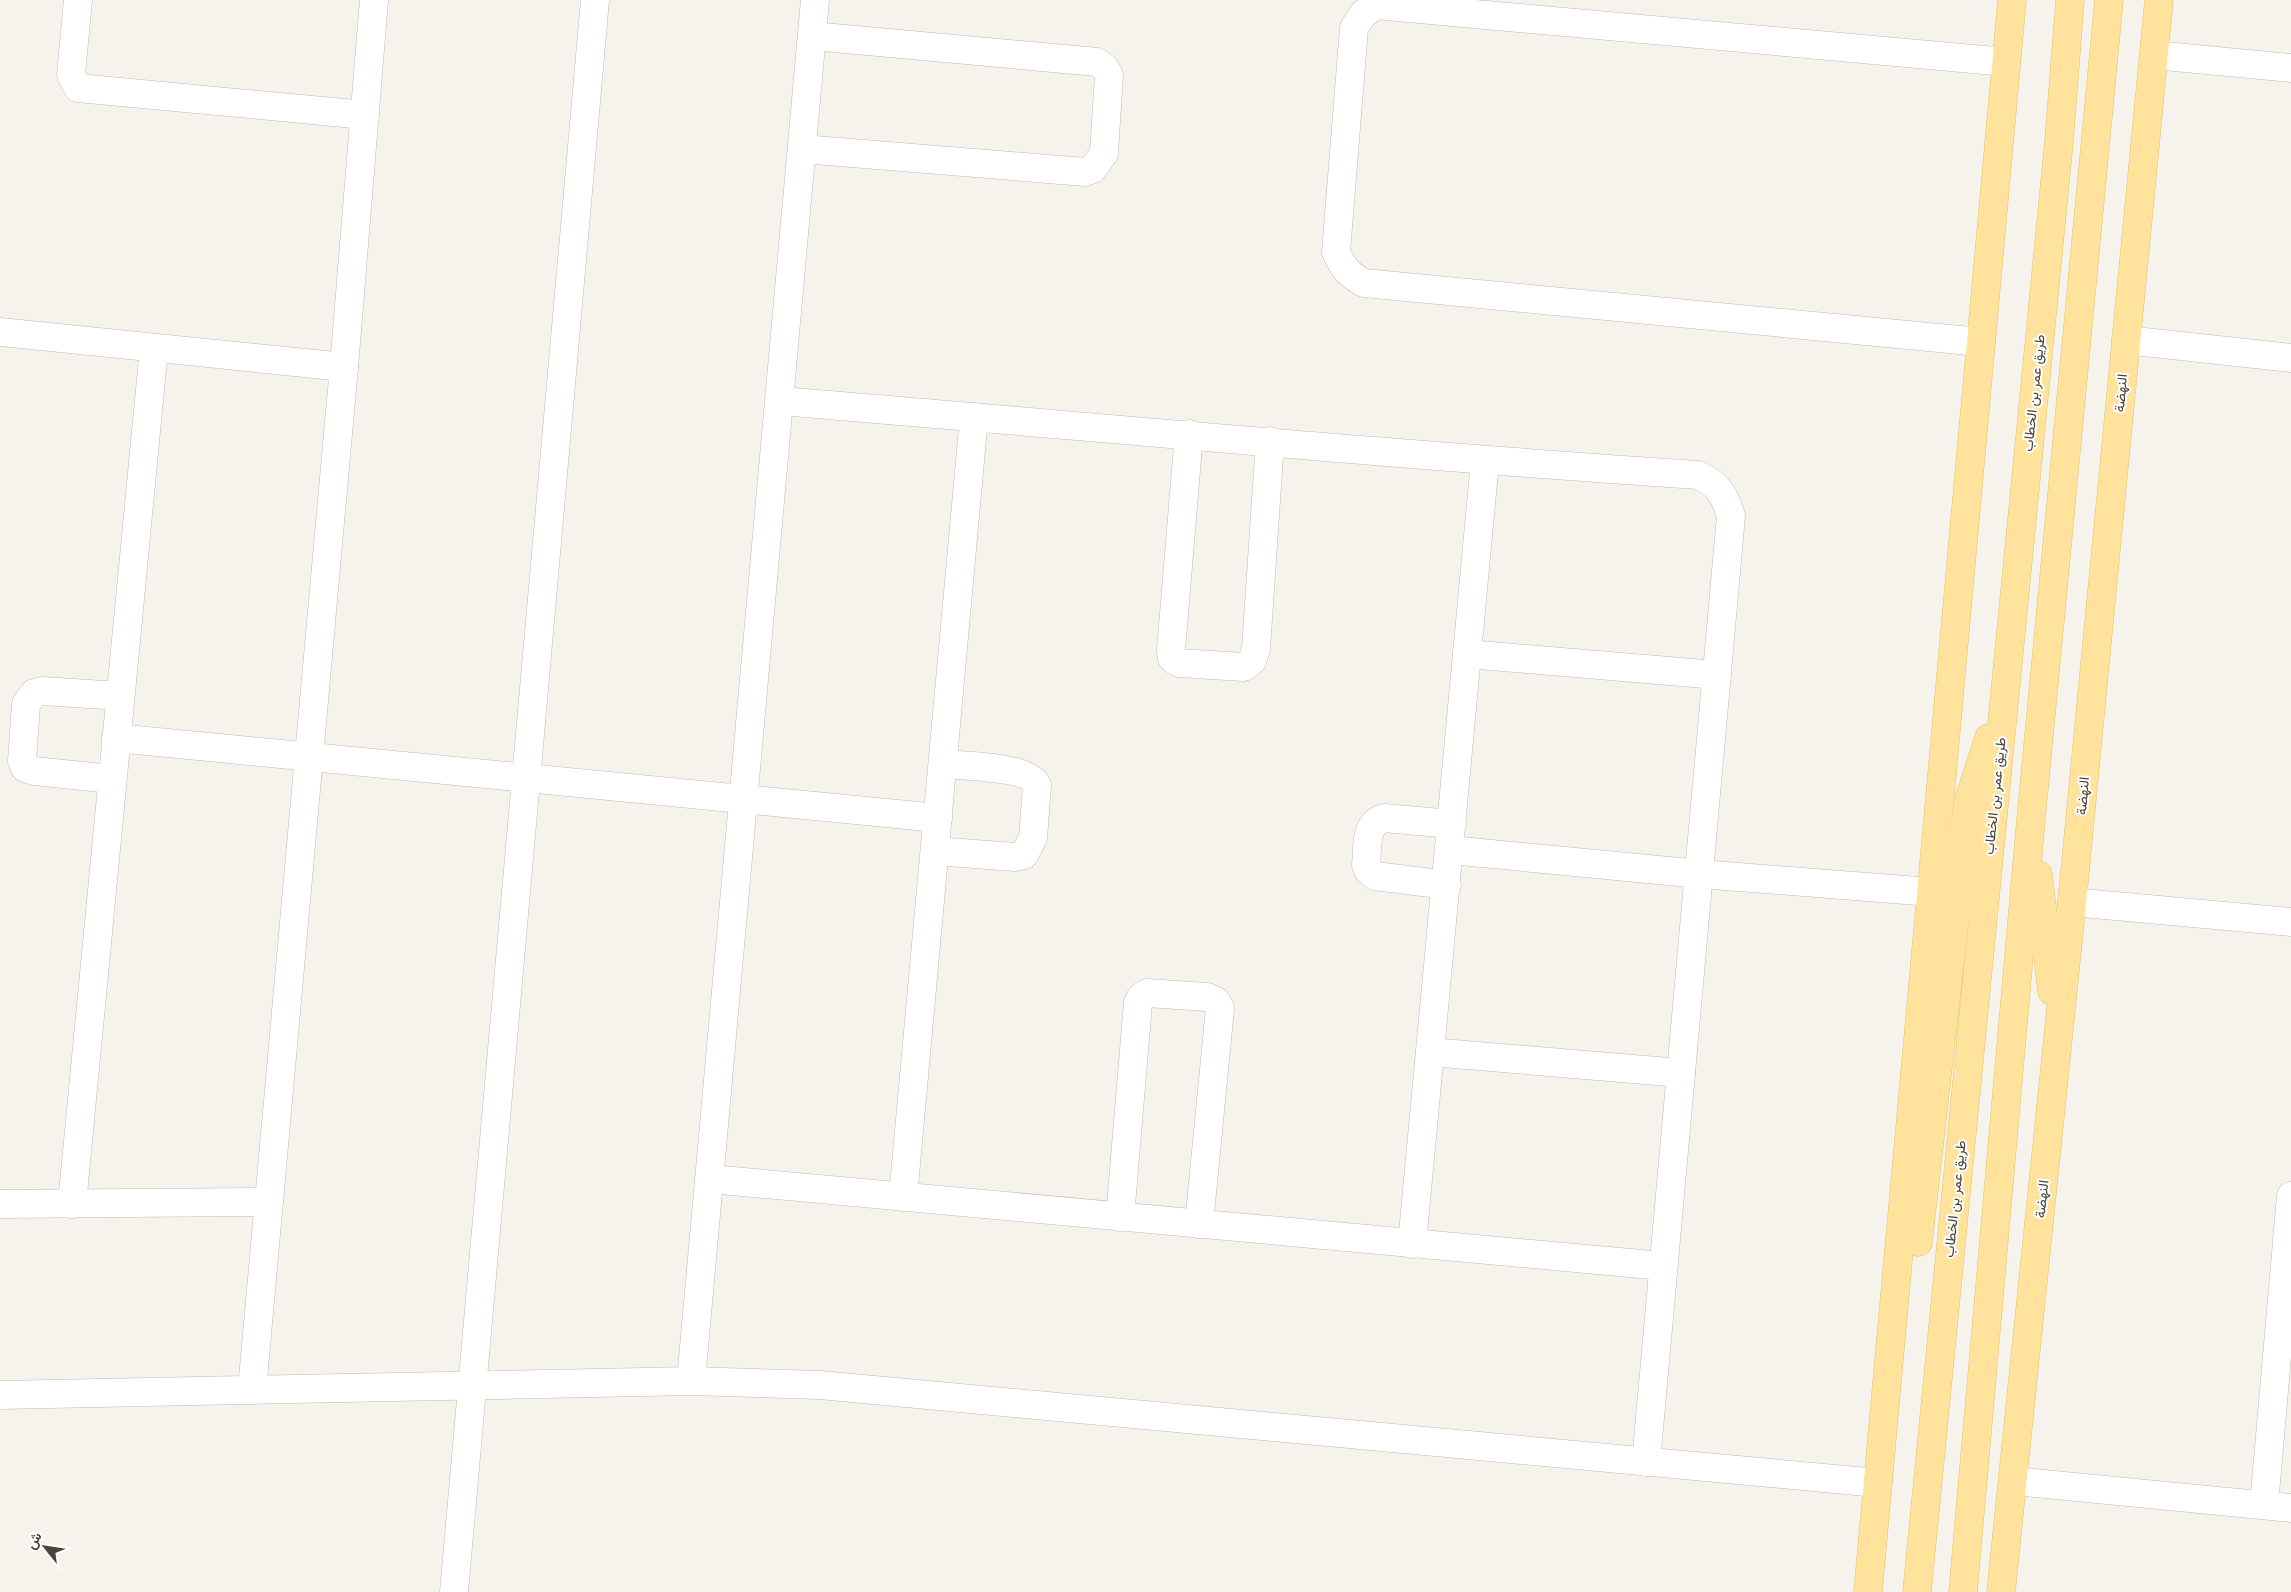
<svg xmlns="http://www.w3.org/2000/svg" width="2291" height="1592" viewBox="0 0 2291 1592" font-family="'Nunito Sans',Vazirmatn,sans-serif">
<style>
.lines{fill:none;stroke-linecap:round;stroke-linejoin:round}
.minor-casing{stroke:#c2bbae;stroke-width:29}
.major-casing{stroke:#e6c16a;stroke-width:29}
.minor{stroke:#fff;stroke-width:28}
.major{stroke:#ffe39c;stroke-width:28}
.labels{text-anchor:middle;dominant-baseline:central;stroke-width:4;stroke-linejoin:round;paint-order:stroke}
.street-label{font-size:14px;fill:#4b4439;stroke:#fff}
</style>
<rect width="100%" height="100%" fill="#f6f3ec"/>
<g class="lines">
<defs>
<g id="minor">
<polyline points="78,0 71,75 78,88 365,115"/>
<polyline points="2154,55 2291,68"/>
<polyline points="802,149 1085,172 1093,169 1104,153 1109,75 1105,68 1097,62 812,36"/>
<polyline points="0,332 344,367"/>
<polyline points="2126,340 2291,358"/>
<path d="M1981 342 1364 283C1349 275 1343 268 1336 252L1354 28 1363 14 1376 5 2006 62"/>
<path d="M780 401C1086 426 1392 455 1698 475 1719 485 1724 494 1731 516L1646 1462"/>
<polyline points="1189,434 1171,650 1172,658 1179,663 1244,667 1252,661 1256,649 1270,441"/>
<polyline points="1467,654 1717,675"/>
<polyline points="116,738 938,818"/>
<polyline points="112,779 34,771 25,768 22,761 26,704 34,693 42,691 120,696"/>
<polyline points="1450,850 1700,874 1931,892"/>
<path d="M935 851 1015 857 1024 855 1033 838 1037 785C1028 766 964 766 943 764"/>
<path d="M1447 885 1375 876 1368 870 1366 865C1368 847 1364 824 1384 818L1452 824"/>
<polyline points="2072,902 2291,922"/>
<polyline points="1430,1052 1681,1073"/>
<polyline points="710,1179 1663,1266"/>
<polyline points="903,1197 974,417"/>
<polyline points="0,1204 269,1202"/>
<polyline points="72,1204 154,348"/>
<polyline points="1120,1217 1138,1003 1141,997 1147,993 1207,997 1216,1001 1220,1008 1199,1224"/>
<polyline points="1412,1244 1485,461"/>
<polyline points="691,1381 815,0"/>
<polyline points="252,1390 344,367 374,0"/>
<polyline points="0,1395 691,1381 820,1385 1878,1483"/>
<polyline points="2014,1481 2291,1508"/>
<polyline points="2264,1505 2291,1196"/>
<polyline points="454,1592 595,0"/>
</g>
<g id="major">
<polyline points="2038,875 2052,991"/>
<polyline points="1918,1242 1968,803 1989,738"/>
<polyline points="1868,1592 2012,0"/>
<polyline points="1917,1592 2059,141 2070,0"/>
<polyline points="1963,1592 2031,819 2109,0"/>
<polyline points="2001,1592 2072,902 2159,0"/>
</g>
</defs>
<use href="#minor" class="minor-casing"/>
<use href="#major" class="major-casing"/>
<use href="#minor" class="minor"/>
<use href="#major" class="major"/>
</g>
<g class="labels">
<g class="street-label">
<text transform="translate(2034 393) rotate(-84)">طريق عمر بن الخطاب</text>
<text transform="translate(2121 393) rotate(-85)">النهضة</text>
<text transform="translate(1995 796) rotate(-84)">طريق عمر بن الخطاب</text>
<text transform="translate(2083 796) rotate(-85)">النهضة</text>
<text transform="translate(1955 1199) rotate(-84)">طريق عمر بن الخطاب</text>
<text transform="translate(2042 1199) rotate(-84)">النهضة</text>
</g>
</g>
<g transform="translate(45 1547) rotate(300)" stroke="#ffffff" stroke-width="4" paint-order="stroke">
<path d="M0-4L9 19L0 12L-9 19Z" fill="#4b4439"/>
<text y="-8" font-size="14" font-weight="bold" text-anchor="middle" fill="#4b4439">ش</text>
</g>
</svg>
